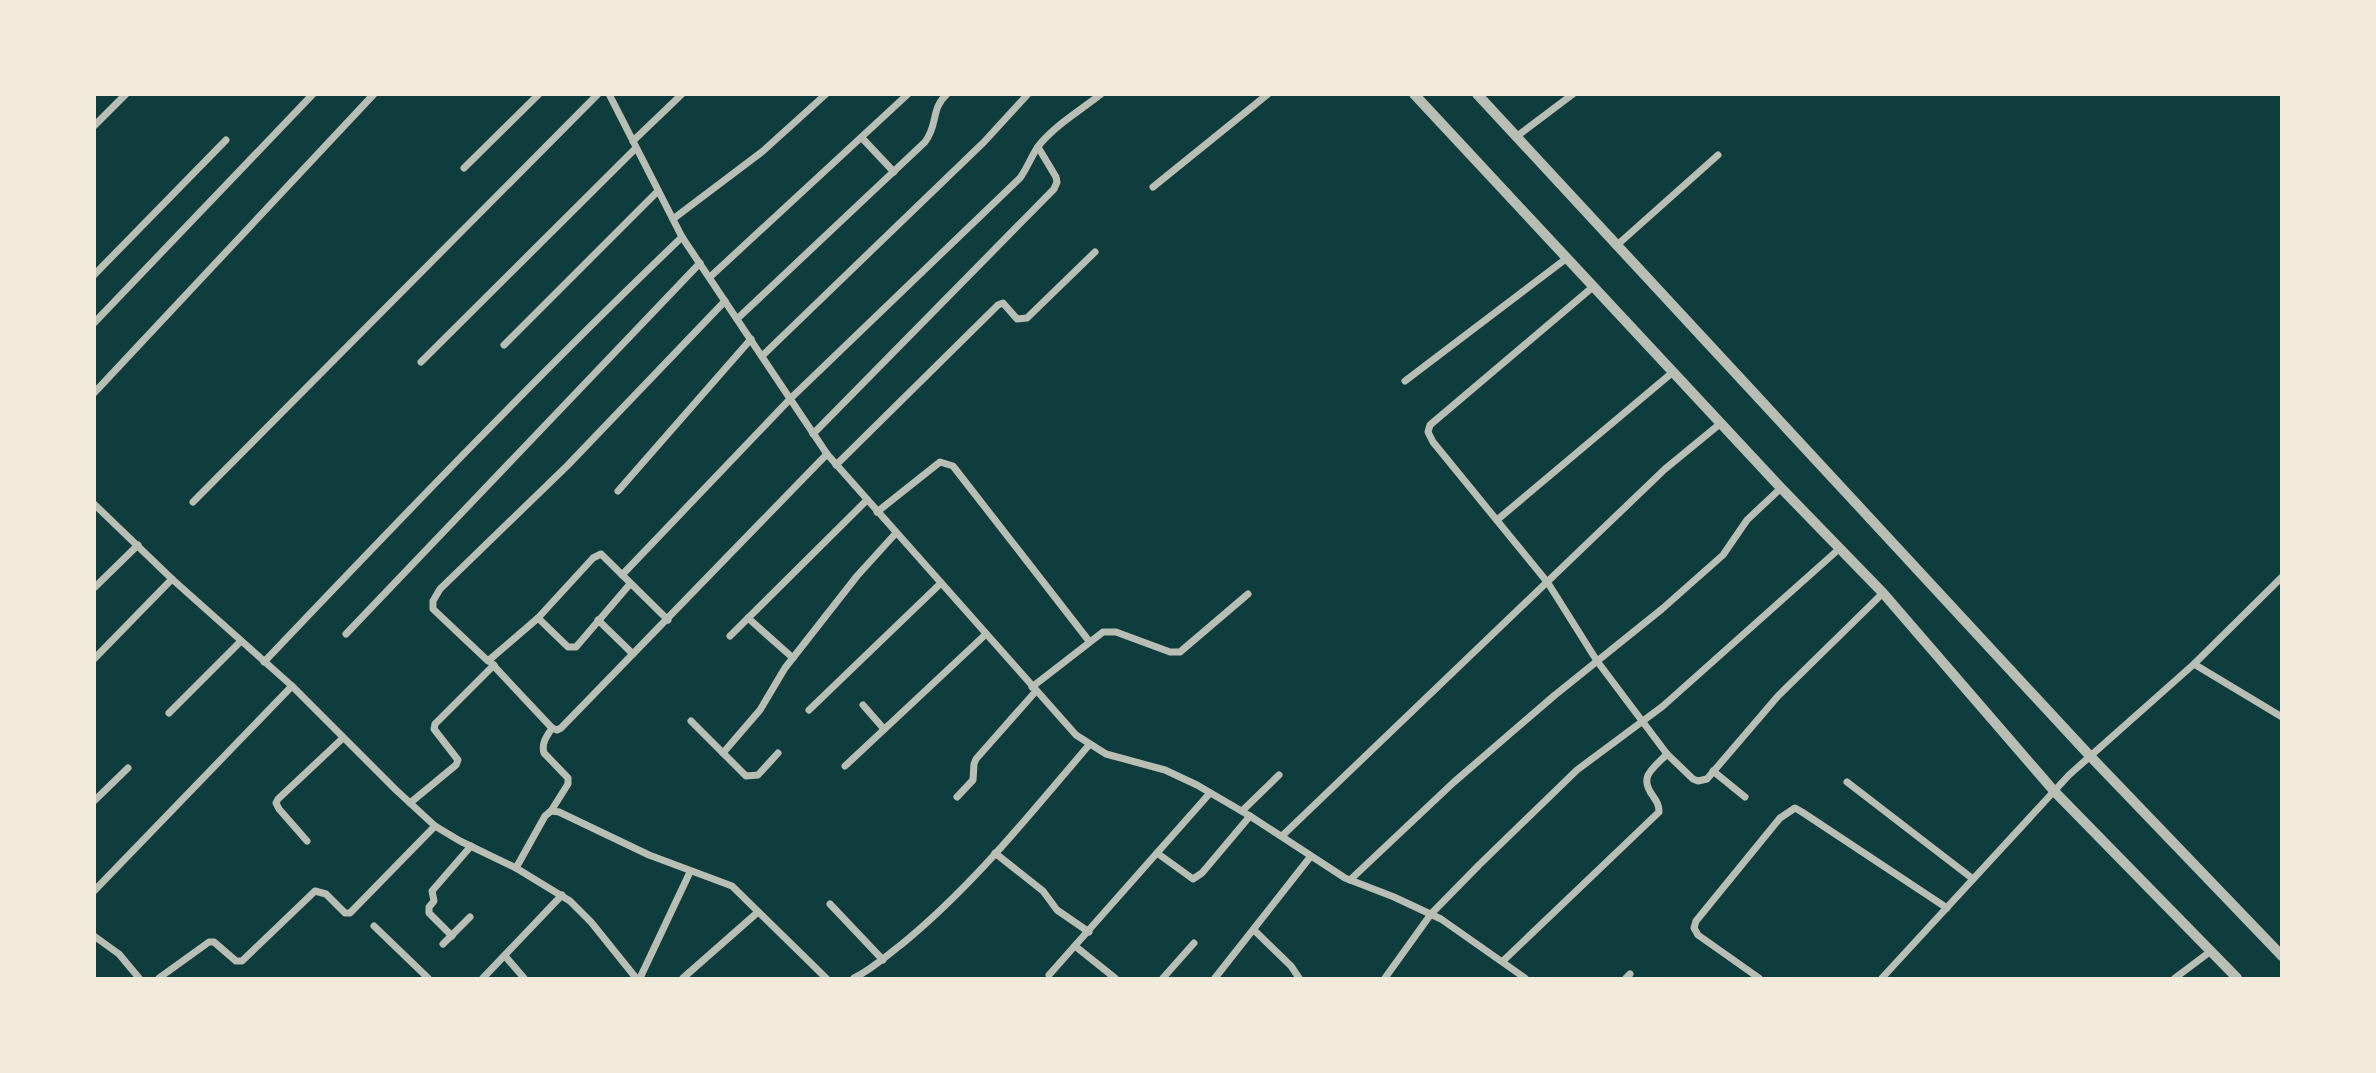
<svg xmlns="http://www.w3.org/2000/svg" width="2376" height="1073" viewBox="0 0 2376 1073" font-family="Arial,sans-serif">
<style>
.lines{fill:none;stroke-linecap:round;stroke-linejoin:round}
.minor{stroke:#b8beb3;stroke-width:7}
.tertiary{stroke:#b8beb3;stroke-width:10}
</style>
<rect width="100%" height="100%" fill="#0f3d3e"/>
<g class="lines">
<g class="minor">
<polyline points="609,94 682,237 827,454 1076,735 1106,754 1165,770 1197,785 1250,816 1345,878 1394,897 1441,919 1525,978"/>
<polyline points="94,126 126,94"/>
<polyline points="1516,137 1573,94"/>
<polyline points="862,138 894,172"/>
<polyline points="633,141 682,94"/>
<polyline points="464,168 539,94"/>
<polyline points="1153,187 1268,94"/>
<polyline points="673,219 763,151 826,94"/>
<polyline points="1616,246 1718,155"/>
<polyline points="94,275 226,140"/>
<polyline points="710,277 908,94"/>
<polyline points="1594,286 1430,425 1428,432 1433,442 1548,583 1597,661 1667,754 1693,779 1698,781 1707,779 1778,696 1883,593"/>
<path d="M737 319 925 142C939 123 930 110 947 94"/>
<polyline points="94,323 313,94"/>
<polyline points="504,345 658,191"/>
<polyline points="762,356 984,142 1028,94"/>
<polyline points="421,362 636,148"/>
<polyline points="1405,381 1567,258"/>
<polyline points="94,393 374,94"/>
<polyline points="813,434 1054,189 1057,182 1056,177 1038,147"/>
<polyline points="836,465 998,305 1003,303 1017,319 1027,318 1095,252"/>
<polyline points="618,491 751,339"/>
<polyline points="193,502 598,94"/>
<polyline points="94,504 172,579 292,686 396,790 435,826 460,841 516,868 570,901 591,922 636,978"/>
<polyline points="877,512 940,462 953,466 1089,641"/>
<polyline points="1497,520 1673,372"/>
<path d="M622 575 791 398 1020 178C1028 167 1032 154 1040 144 1057 124 1081 110 1101 94"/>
<polyline points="630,584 576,647 568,647 538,618 488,661 433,609 433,601 440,589 567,466 725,301"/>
<polyline points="94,588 138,545"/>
<polyline points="538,618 593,558 601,554 668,620"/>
<polyline points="748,618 793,658"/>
<polyline points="598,620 633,654"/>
<polyline points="346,634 700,263"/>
<polyline points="730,636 867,500"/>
<polyline points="94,659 172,579"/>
<path d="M264 662C401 518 539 374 682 237"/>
<polyline points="492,664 552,728"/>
<polyline points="2194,664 2282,717"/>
<polyline points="1032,687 1103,632 1116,632 1170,652 1180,652 1248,594"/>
<polyline points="863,705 884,729"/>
<polyline points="809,710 941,583"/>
<polyline points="169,713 241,641"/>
<polyline points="691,721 746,776 758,775 778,753"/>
<polyline points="552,728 557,730 561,728 827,454"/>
<polyline points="723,753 760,710 785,668 857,576 896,533"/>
<polyline points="845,766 986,634"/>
<polyline points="1713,771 1745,797"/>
<polyline points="1847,782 1973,879"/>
<polyline points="957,797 973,780 974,764 976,759 1036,691"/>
<polyline points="94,801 128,768"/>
<polyline points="410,803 456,765 458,760 434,729 435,724 494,665"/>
<path d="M551 811 568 784V778L544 753C541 743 547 736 552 728"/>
<polyline points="1242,811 1279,775"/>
<polyline points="1282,836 1665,469 1721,423"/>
<polyline points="307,841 279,809 276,803 278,799 343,738"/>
<polyline points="995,853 1043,891 1057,910 1089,932"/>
<polyline points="1157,853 1193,879 1202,873 1250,816"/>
<polyline points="516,868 545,816 551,811 559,812 649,855 732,886 826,978"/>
<polyline points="1350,880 1454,782 1555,695 1662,609 1723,555 1747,520 1781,488"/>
<polyline points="94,891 292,686"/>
<polyline points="830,904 883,960"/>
<polyline points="374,926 428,978"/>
<polyline points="1254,930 1291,966 1299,978"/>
<polyline points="94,936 119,954 139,978"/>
<polyline points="452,936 429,913 429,907 434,901 432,891 471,846"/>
<polyline points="443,944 470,917"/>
<polyline points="1075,946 1115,978"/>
<polyline points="505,956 524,978"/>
<path d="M1503 961 1659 812C1659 805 1657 802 1653 796 1638 776 1653 769 1667 754"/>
<polyline points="1049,975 1210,793"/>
<polyline points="159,978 209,942 214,942 236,961 242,961 315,891 326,894 345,913 350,913 435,826"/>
<polyline points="483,978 562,895"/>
<polyline points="640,978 690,872"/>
<polyline points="683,978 758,912"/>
<path d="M854 978C872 969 886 956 902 944 973 886 1030 814 1089 745"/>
<polyline points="1163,978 1194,943"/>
<polyline points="1215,978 1311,856"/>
<polyline points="1385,978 1431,914 1479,865 1577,770 1663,706 1839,549"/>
<polyline points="1626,978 1630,974"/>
<polyline points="1759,978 1698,935 1694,928 1696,921 1780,818 1795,808 1802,812 1947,908"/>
<polyline points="1882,978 2069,775 2194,664 2282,577"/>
<polyline points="2175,978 2211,951"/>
</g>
<g class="tertiary">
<polyline points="1414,94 1781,488 1883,593 2054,791 2237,978"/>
<polyline points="1477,94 2090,756 2282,956"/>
</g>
</g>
<rect width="2376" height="1073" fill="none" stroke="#f1e9da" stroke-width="192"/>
</svg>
